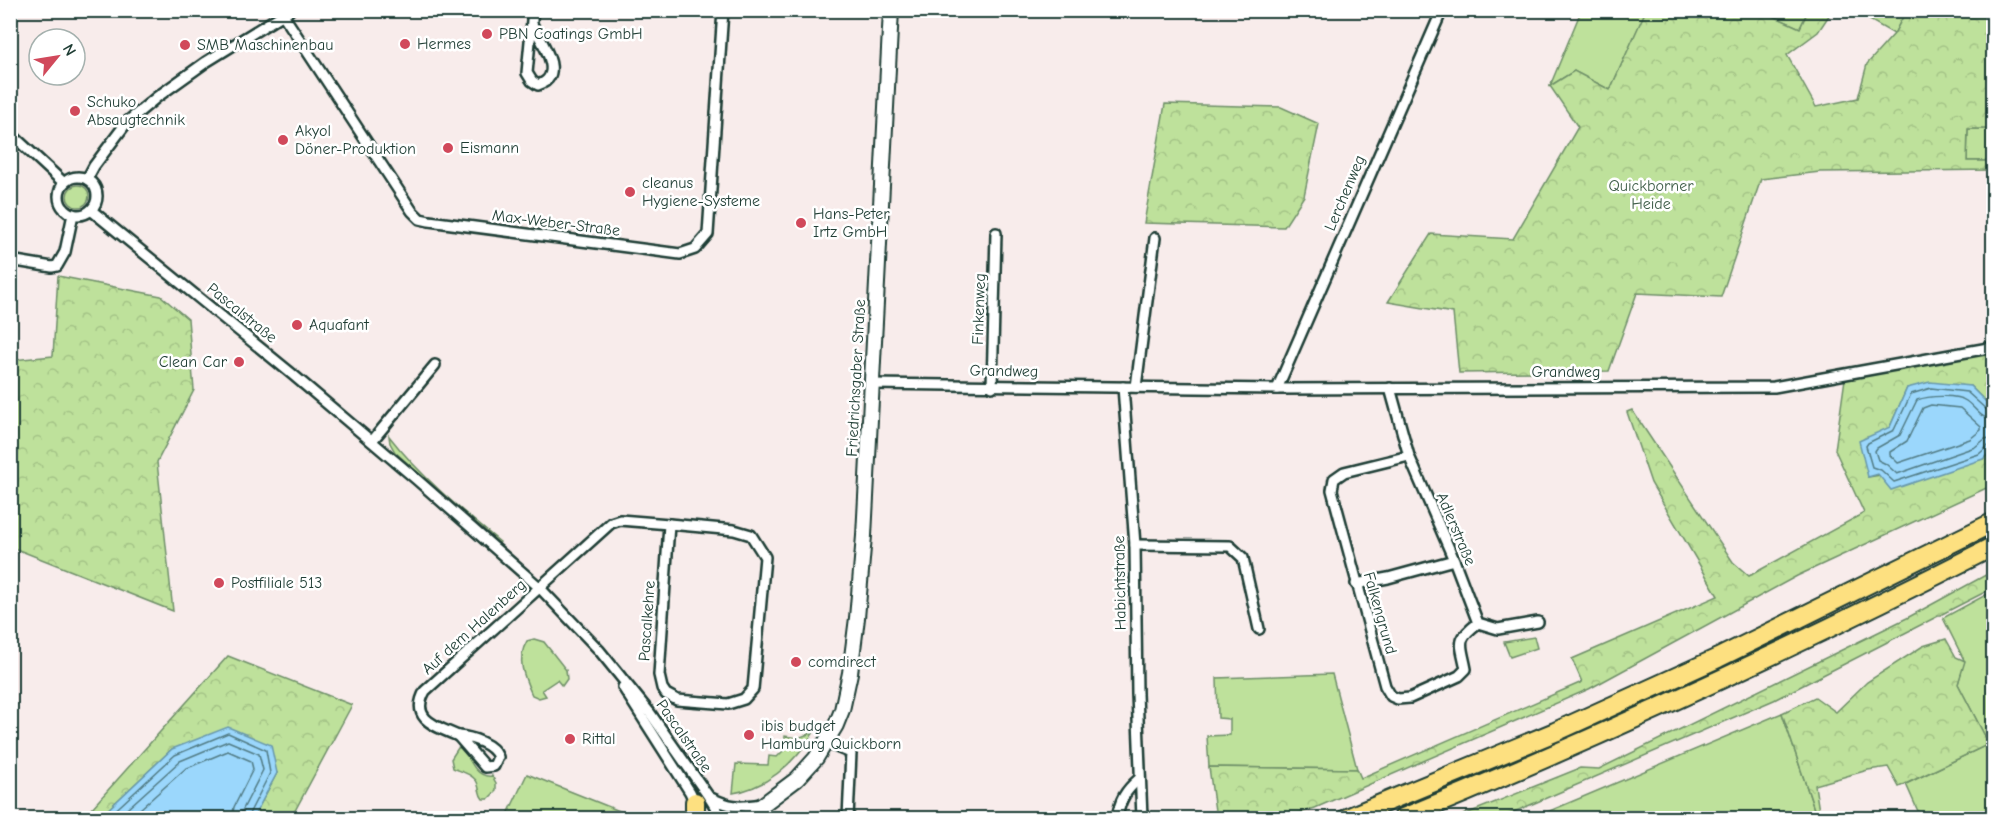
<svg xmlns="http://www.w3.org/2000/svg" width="2004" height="829" viewBox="0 0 2004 829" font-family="'Comic Neue',sans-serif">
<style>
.green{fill:#bee19b;stroke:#6e8f68;stroke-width:1.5}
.forest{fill:url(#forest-crowns);stroke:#6e8f68;stroke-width:1.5}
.water{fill:#9bd7fc;stroke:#6999ac;stroke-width:1.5}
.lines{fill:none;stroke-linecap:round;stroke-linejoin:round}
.shore{stroke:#517b84;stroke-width:1.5}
.minor-casing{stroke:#1f3d34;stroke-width:14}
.secondary-casing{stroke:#1f3d34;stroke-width:18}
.motorway-casing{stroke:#1f3d34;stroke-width:22}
.minor{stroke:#fff;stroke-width:9}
.secondary{stroke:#fff;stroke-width:14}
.motorway{stroke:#fde080;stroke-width:18}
.poi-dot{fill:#d1495b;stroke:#fff;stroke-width:2}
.labels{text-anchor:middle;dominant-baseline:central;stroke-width:5;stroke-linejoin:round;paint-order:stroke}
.poi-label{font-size:16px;fill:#1f3d34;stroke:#fff;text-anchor:start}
.park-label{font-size:16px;fill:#3f5e49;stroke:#fff}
.street-label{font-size:16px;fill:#1f3d34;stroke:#fff}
</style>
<defs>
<pattern id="forest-crowns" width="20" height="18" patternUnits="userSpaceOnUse" patternTransform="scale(1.5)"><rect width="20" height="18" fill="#bee19b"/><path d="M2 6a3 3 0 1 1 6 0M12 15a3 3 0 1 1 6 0" fill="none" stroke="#a3c286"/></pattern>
</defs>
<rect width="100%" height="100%" fill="#f8eceb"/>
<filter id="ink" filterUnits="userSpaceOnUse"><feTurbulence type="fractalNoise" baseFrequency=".0167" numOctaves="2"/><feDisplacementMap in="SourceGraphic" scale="12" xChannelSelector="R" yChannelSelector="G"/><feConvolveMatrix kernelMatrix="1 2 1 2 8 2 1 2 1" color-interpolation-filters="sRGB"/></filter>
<g filter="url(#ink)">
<g class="green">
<polygon points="1581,11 1646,11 1610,90 1574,71 1550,86"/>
<polygon points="1762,11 1808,11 1800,28"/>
<polygon points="1854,11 1906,11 1894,34"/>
<polygon points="1968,129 1993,129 1993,161 1967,161"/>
<circle cx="78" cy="196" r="11"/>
<path d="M389 436C420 476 461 510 500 542L498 544 395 452 390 443Z"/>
<polygon points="1993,591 1993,818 1921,818 1906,784 1989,744 1958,684 1964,660 1943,618"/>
<polygon points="1534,637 1537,648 1510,657 1504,642"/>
<path d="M534 639 544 642 566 670 567 679 562 686 557 680 542 690 546 696 539 698 532 695C524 677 516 659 527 641Z"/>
<polygon points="1332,674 1357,769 1209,767 1207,736 1230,735 1230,719 1218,718 1217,678"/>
<polygon points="1782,713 1817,818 1533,818"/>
<path d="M814 732C795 762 769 787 733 793L736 764 768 765 769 756 777 757 784 750 785 736 798 738Z"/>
<path d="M463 747C469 759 476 778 492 776L496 783V791L488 799H483C479 794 480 791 478 785 476 775 462 772 453 768L451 759 458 748Z"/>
<polygon points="527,774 637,818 513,818 507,816"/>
</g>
<g class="forest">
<polygon points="1646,10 1762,11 1800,28 1808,11 1832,11 1818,32 1787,55 1816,107 1858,98 1867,64 1894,34 1906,11 1993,11 1993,129 1968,129 1967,161 1993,161 1993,170 1820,172 1761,179 1721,297 1637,293 1609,371 1459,373 1453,313 1388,302 1431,234 1513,239 1578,127 1550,86 1574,71 1610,90"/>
<polygon points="1165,104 1281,107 1319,124 1304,196 1284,227 1144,223"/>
<polygon points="58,276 161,296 188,319 194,390 157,462 173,611 11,547 11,321 13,360 53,356"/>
<polygon points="1993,352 1993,409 1970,386 1907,388 1868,477 1983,459 1993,449 1993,485 1797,576 1589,689 1315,808 1285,818 1216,818 1209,767 1357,769 1361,778 1582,682 1572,659 1718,596 1651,483 1627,412 1632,410 1733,562 1749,576 1864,513 1835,450 1845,379"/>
<polygon points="1993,571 1993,588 1774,700 1500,818 1456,818 1580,768 1599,769 1907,618"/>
<polygon points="1946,639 1956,657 1965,661 1958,684 1989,744 1899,787 1888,767 1868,770 1815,785 1820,818 1817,818 1782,713 1815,697 1836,712 1867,682 1923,646"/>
<polygon points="228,656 352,705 291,818 253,818 277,773 172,749 99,818 83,818"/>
</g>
<g class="water">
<polygon points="1930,382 1970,386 1993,409 1993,449 1983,459 1891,490 1878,474 1868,477 1859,441 1890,427 1907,388"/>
<polygon points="228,727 271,745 277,773 253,818 99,818 172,749"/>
</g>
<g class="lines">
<g class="shore">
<polygon points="1931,405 1960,408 1981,427 1981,430 1970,439 1898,463 1890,455 1890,452 1907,441 1923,408"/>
<polyline points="1994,413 1988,411 1967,392 1931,388 1911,394 1894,430 1868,443 1866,446 1872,467 1881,470 1894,482 1979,454 1988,446 1994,445"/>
<path d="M1994 420C1980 419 1976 408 1966 401 1956 394 1928 396 1917 400L1900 435 1877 448 1875 451 1878 460 1886 464 1897 474 1975 447 1985 439 1994 437"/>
<polyline points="107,818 175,755 228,733 266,750 270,773 249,814 248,818"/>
<polyline points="117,818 180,761 228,741 259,754 263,770 242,811 241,818"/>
<polyline points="130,818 185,769 228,751 251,761 253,769 234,807 232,818"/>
</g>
<defs>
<g id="minor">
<polyline points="280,10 412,211 420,219 429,221 680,254 695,249 708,234 723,10"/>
<path d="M532 24C541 41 567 76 538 85L532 81 527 73 533 10"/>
<polyline points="10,133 64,183"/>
<circle cx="78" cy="196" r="19"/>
<polyline points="87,179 94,166 127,122 157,97 206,62 290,10"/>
<polyline points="91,210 292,374 416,479 539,587 599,650 650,713 709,797 722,818"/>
<polyline points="10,260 52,267 57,266 65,252 73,214"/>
<polyline points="872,384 1277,389 1774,387 1994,347"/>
<polyline points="992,387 996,233"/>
<polyline points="1123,387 1135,545 1137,694 1142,818"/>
<polyline points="1136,387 1155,238"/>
<polyline points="1390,388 1409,456 1454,560 1478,623 1498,629 1538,622"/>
<polyline points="1277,389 1442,10"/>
<polyline points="372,441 435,365"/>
<path d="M1409 456 1344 472 1334 479 1332 490 1385 686 1391 696 1398 699 1410 698 1459 676 1466 669C1461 642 1455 641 1478 623"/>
<polygon points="669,524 734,530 751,535 765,557 753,689 744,699 728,704 677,700 666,694 662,688 659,675"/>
<polyline points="1135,545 1230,546 1243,558 1259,629"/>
<polyline points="1356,584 1388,578 1454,560"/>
<polyline points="623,687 690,792 696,805"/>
<path d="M458 736C438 727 409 720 425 691L611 523 620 520 669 524"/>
<path d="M458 736C472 737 493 744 498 757L494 766 485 767Z"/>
<polyline points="827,743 851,753 848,818"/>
<path d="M709 797C730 807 738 808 761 804"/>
<path d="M1117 818C1120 800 1125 791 1139 779"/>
</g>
<polyline id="secondary" points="745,818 797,779 816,758 836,725 842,710 850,673 857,618 864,536 891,10"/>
<g id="motorway">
<polyline points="695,802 695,818"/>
<polyline points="1347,818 1555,732 1718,658 1994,522"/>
<path d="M1403 818C1604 736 1800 645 1994 546"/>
</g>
</defs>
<use href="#minor" class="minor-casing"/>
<use href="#secondary" class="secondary-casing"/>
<use href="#motorway" class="motorway-casing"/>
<use href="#minor" class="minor"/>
<use href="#secondary" class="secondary"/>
<use href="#motorway" class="motorway"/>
</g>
</g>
<g class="poi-dot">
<circle cx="487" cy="34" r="6"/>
<circle cx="405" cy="44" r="6"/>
<circle cx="185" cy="45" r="6"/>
<circle cx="75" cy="111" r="6"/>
<circle cx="283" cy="140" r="6"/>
<circle cx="448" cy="148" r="6"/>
<circle cx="630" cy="192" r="6"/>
<circle cx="801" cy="223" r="6"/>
<circle cx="297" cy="325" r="6"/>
<circle cx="239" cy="362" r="6"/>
<circle cx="219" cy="583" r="6"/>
<circle cx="796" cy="662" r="6"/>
<circle cx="749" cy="735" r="6"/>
<circle cx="570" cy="739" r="6"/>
</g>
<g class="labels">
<g class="poi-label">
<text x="499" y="34">PBN Coatings GmbH</text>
<text x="417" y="44">Hermes</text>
<text x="197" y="45">SMB Maschinenbau</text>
<text x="87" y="102">Schuko<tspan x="87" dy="18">Absaugtechnik</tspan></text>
<text x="295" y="131">Akyol<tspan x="295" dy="18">Döner-Produktion</tspan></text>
<text x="460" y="148">Eismann</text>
<text x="642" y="183">cleanus<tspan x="642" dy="18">Hygiene-Systeme</tspan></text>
<text x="813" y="214">Hans-Peter<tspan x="813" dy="18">Irtz GmbH</tspan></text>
<text x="309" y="325">Aquafant</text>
<text x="227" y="362" text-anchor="end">Clean Car</text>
<text x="231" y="583">Postfiliale 513</text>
<text x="808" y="662">comdirect</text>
<text x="761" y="726">ibis budget<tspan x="761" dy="18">Hamburg Quickborn</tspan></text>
<text x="582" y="739">Rittal</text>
</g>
<g class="park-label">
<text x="1651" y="186">Quickborner<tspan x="1651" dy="18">Heide</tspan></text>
</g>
<g class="street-label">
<text transform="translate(1345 193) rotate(-67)">Lerchenweg</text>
<text transform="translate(556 223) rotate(7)">Max-Weber-Straße</text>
<text transform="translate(979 309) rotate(-88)">Finkenweg</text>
<text transform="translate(242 313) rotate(39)">Pascalstraße</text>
<text transform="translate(1004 371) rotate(1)">Grandweg</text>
<text x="1566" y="372">Grandweg</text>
<text transform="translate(856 378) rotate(-87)">Friedrichsgaber Straße</text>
<text transform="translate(1456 529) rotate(67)">Adlerstraße</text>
<text transform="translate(1120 583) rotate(-91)">Habichtstraße</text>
<text transform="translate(1380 613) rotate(74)">Falkengrund</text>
<text transform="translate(647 621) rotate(-86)">Pascalkehre</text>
<text transform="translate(474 627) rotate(-42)">Auf dem Halenberg</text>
<text transform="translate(684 736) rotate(55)">Pascalstraße</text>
</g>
</g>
<rect width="2004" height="829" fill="none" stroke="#fff" stroke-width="36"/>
<rect x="18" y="18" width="1968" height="793" fill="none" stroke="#1f3d34" stroke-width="2" filter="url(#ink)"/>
<g transform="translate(57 57) rotate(60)"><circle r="28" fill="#ffffff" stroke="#a5b1ae" stroke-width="1.5"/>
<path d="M0-4.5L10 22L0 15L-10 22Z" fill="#d1495b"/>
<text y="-9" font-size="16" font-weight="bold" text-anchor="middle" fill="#1f3d34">N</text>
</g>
</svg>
